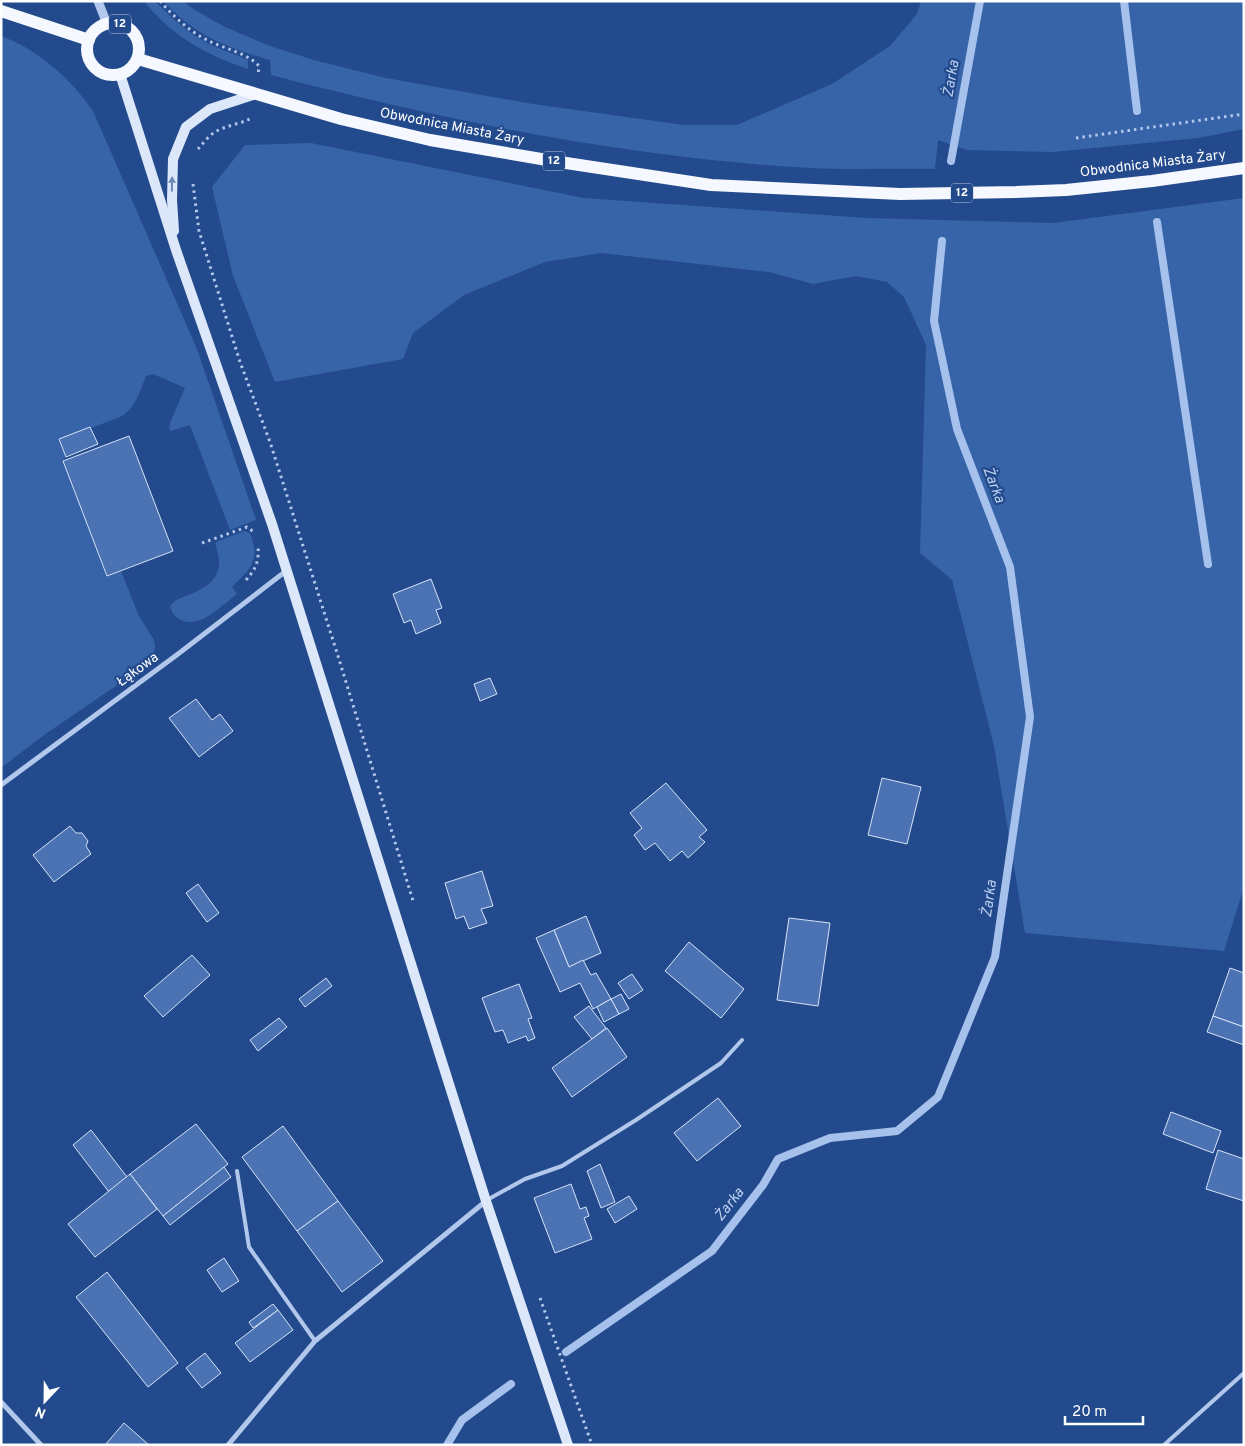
<svg xmlns="http://www.w3.org/2000/svg" width="1245" height="1446" viewBox="0 0 1245 1446" font-family="Overpass,sans-serif">
<style>
.green{fill:#3763a9}
.lines{fill:none;stroke-linecap:round;stroke-linejoin:round}
.stream{stroke:#a5c1ec;stroke-width:8}
.building{fill:#4b73b3;stroke:#d6e3f8}
.path{stroke:#b1c7eb;stroke-width:3;stroke-dasharray:2.5 4;stroke-linecap:butt}
.service{stroke:#b1c7eb;stroke-width:4}
.minor{stroke:#b1c7eb;stroke-width:5}
.tertiary{stroke:#b1c7eb;stroke-width:9}
.secondary{stroke:#dce7f9;stroke-width:10}
.primary{stroke:#f5f8fe;stroke-width:12}
.oneway{fill:#6d89b8}
.labels{text-anchor:middle;dominant-baseline:central;stroke-width:4.5;stroke-linejoin:round;paint-order:stroke}
.shield{fill:#234a8c;stroke:#bdc9dc;stroke-width:1}
.shield-label{font-size:12px;font-weight:bold;fill:#fff}
.street-label{font-size:14px;fill:#fff;stroke:#234a8c}
.water-label{font-size:15px;font-style:italic;fill:#bdd2f2;stroke:#234a8c}
</style>
<rect width="100%" height="100%" fill="#234a8c"/>
<g class="green">
<path d="M144 1H155C172 19 190 34 211 45 223 51 237 54 248 60V69C206 55 172 36 144 1Z"/>
<path d="M163 1H183L195 10 225 27 270 46 314 60 386 78 533 104 684 125H737L832 84 890 46 917 14 921 1H1244V129L1198 138 1053 152 967 150 938 140 935 169C893 168 851 170 810 168 628 158 447 121 271 75L270 60C225 47 196 36 163 1Z"/>
<path d="M1 36C38 49 72 80 93 111L197 349 256 520 230 530 190 425 171 431 169 428 170 423 185 388 153 374 146 376C140 391 136 408 120 417L60 440 66 457 63 461 107 576 121 571 139 616 154 640 155 647 153 655 126 679 44 735 1 768Z"/>
<polygon points="311,143 584,198 866,218 1053,223 1244,198 1244,887 1224,951 1025,933 994,746 952,580 920,553 926,345 904,297 887,282 856,276 813,284 769,272 601,253 545,262 464,295 413,333 403,359 275,382 233,276 212,187 245,145"/>
<path d="M244 531 250 533C261 561 250 569 232 587L237 594C222 605 199 631 179 619 173 615 172 612 170 606L176 600C194 592 220 586 219 561 219 554 215 548 216 542Z"/>
</g>
<g class="lines">
<g class="stream">
<polyline points="1124,1 1137,111"/>
<polyline points="951,161 980,1"/>
<polyline points="1157,222 1208,564"/>
<polyline points="566,1352 712,1251 763,1185 778,1159 830,1138 897,1131 938,1097 995,957 1030,717 1010,567 957,429 934,321 942,241"/>
<polyline points="447,1445 462,1420 511,1384"/>
</g>
</g>
<g class="building">
<polygon points="90,427 98,444 66,457 59,439"/>
<polygon points="129,436 173,551 107,576 63,461"/>
<polygon points="431,579 442,608 436,610 441,623 416,634 411,620 404,623 393,594"/>
<polygon points="490,678 497,694 480,701 474,684"/>
<polygon points="196,699 212,720 220,714 233,731 199,757 169,718"/>
<polygon points="882,778 921,787 907,844 868,835"/>
<polygon points="666,783 707,830 699,837 705,842 688,858 682,851 670,861 655,843 645,850 634,835 642,828 630,813"/>
<polygon points="70,826 76,833 82,833 88,841 86,846 91,854 54,882 33,855"/>
<polygon points="482,871 493,906 481,909 487,923 469,929 464,916 456,919 445,883"/>
<polygon points="198,884 219,913 207,922 186,893"/>
<polygon points="586,916 601,953 569,967 554,930"/>
<polygon points="789,918 830,923 818,1006 777,1000"/>
<polygon points="554,930 569,967 583,960 591,975 596,973 611,999 593,1009 580,983 560,992 536,938"/>
<polygon points="689,942 744,989 721,1018 665,971"/>
<polygon points="192,955 210,975 163,1017 144,996"/>
<polygon points="1230,968 1244,973 1244,1027 1213,1016"/>
<polygon points="632,974 643,990 629,999 618,983"/>
<polygon points="326,978 332,986 305,1007 299,999"/>
<polygon points="519,984 532,1018 528,1019 535,1038 528,1041 526,1036 508,1043 503,1030 495,1032 482,998"/>
<polygon points="621,994 629,1009 619,1014 611,999"/>
<polygon points="611,999 619,1014 604,1022 597,1007"/>
<polygon points="589,1006 606,1028 592,1039 574,1017"/>
<polygon points="1213,1016 1244,1027 1244,1045 1207,1032"/>
<polygon points="279,1018 287,1027 258,1051 250,1040"/>
<polygon points="607,1028 627,1057 572,1097 552,1068"/>
<polygon points="718,1098 741,1126 697,1161 674,1133"/>
<polygon points="1171,1112 1221,1131 1213,1153 1163,1134"/>
<polygon points="196,1124 228,1164 163,1216 130,1174"/>
<polygon points="283,1126 338,1201 297,1231 242,1157"/>
<polygon points="91,1130 127,1177 109,1192 73,1145"/>
<polygon points="1218,1150 1244,1159 1244,1201 1206,1189"/>
<polygon points="600,1164 615,1202 601,1208 587,1171"/>
<polygon points="224,1167 231,1177 170,1225 163,1216"/>
<polygon points="130,1174 157,1209 95,1257 68,1224"/>
<polygon points="571,1184 580,1209 586,1207 589,1216 584,1218 592,1239 555,1253 534,1198"/>
<polygon points="629,1196 637,1209 615,1223 607,1209"/>
<polygon points="338,1201 383,1261 342,1292 297,1231"/>
<polygon points="224,1258 239,1281 222,1292 207,1270"/>
<polygon points="107,1272 178,1363 148,1387 76,1297"/>
<polygon points="273,1304 278,1310 253,1328 249,1322"/>
<polygon points="278,1310 293,1330 250,1362 235,1343"/>
<polygon points="205,1353 221,1373 202,1388 186,1368"/>
<polygon points="124,1423 149,1445 105,1445"/>
</g>
<g class="lines">
<g class="path">
<path d="M160 1C173 16 189 31 207 40 224 49 246 52 259 66L258 75"/>
<polyline points="1076,138 1244,114"/>
<path d="M198 149C203 144 208 136 215 132 225 126 239 124 250 119L251 116"/>
<polyline points="193,184 199,231 240,362 270,442 338,656 414,904"/>
<polyline points="202,543 247,527 254,532"/>
<path d="M246 580C257 568 259 560 258 545"/>
<polyline points="540,1298 592,1445"/>
</g>
<g class="service">
<polyline points="237,1171 249,1247 315,1341"/>
<polyline points="487,1200 525,1179 562,1166 636,1120 721,1063 742,1040"/>
<polyline points="1164,1445 1244,1373"/>
</g>
<g class="minor">
<polyline points="1,785 178,654 286,571"/>
<polyline points="1,1402 41,1445"/>
<polyline points="228,1445 315,1341 486,1201"/>
</g>
<polyline class="tertiary" points="98,1 107,24"/>
<g class="secondary">
<polyline points="120,74 176,250 272,524 486,1201 568,1445"/>
<polyline points="174,231 172,200 173,159 186,127 210,109 256,94"/>
</g>
<g class="primary">
<polyline points="1,11 89,40"/>
<circle cx="113" cy="49" r="26"/>
<polyline points="138,59 341,119 430,140 553,161 711,185 900,194 1016,192 1066,190 1152,181 1244,168"/>
</g>
</g>
<defs><path id="oneway-solid" d="M-6-.8H1V-3.2L6.5 0L1 3.2V.8H-6Z" transform="scale(1.25)"/></defs>
<use class="oneway" href="#oneway-solid" transform="translate(172 184) rotate(-89)"/>
<g class="labels">
<g class="shield">
<rect x="109" y="14.5" width="22" height="19" rx="4"/>
<rect x="543" y="151.5" width="22" height="19" rx="4"/>
<rect x="951" y="183.5" width="22" height="19" rx="4"/>
</g>
<g class="shield-label">
<text x="120" y="24">12</text>
<text x="554" y="161">12</text>
<text x="962" y="193">12</text>
</g>
<g class="street-label">
<text transform="translate(452 127) rotate(11)">Obwodnica Miasta Żary</text>
<text transform="translate(1153 164) rotate(-7)">Obwodnica Miasta Żary</text>
<text transform="translate(138 670) rotate(-36)">Łąkowa</text>
</g>
<g class="water-label">
<text transform="translate(952 79) rotate(-80)">Żarka</text>
<text transform="translate(993 485) rotate(69)">Żarka</text>
<text transform="translate(990 899) rotate(-82)">Żarka</text>
<text transform="translate(730 1205) rotate(-52)">Żarka</text>
</g>
</g>
<rect width="1245" height="1446" fill="none" stroke="#ffffff" stroke-width="5"/>
<g transform="translate(45 1401) rotate(202)" stroke="#234a8c" stroke-width="4" paint-order="stroke">
<path d="M0-4L9 19L0 12L-9 19Z" fill="#ffffff"/>
<text y="-8" font-size="14" font-weight="bold" text-anchor="middle" fill="#ffffff">N</text>
</g>
<path d="M1065 1416v8h78v-8" fill="none" stroke="#ffffff" stroke-width="2.5"/>
<text x="1072" y="1416" font-size="15" fill="#ffffff" stroke="#234a8c" stroke-width="4" paint-order="stroke">20 m</text>
</svg>
